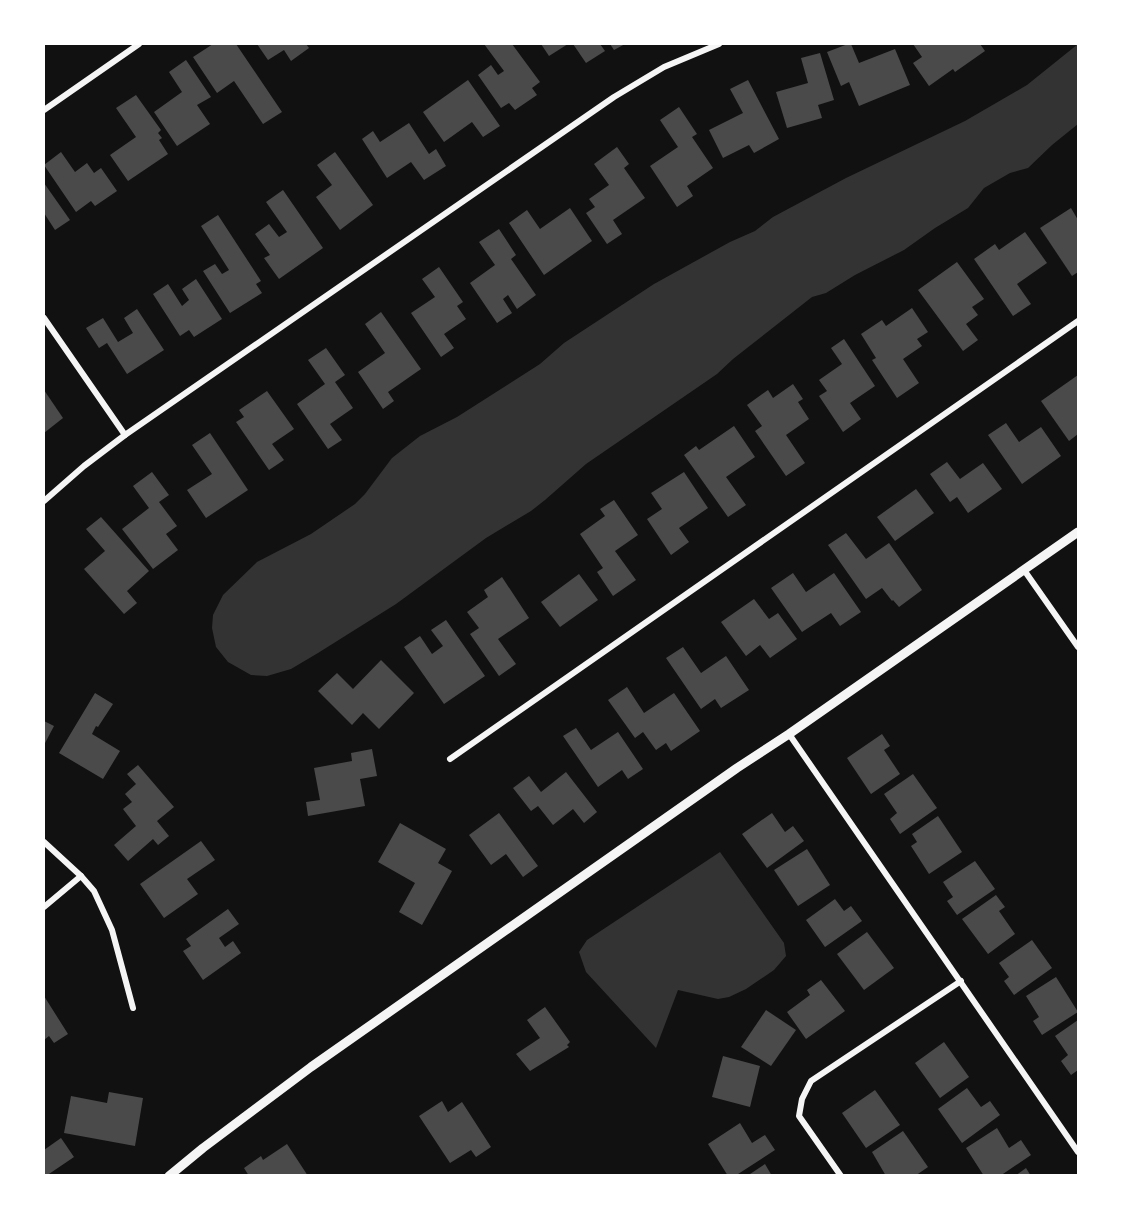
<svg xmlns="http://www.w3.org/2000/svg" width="1122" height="1219" viewBox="0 0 1122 1219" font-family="'Roboto Serif',serif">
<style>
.water{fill:#333}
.building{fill:#4a4a4a}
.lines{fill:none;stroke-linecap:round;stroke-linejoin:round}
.minor{stroke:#f5f5f5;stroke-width:6}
.tertiary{stroke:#f5f5f5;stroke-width:9}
</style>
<rect width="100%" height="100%" fill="#111"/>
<g class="water">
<polygon points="1078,44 1078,124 1052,145 1028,168 1010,173 984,188 968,208 935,228 904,250 855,275 826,293 812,297 733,359 717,374 586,464 545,500 531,511 486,538 396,604 318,653 291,669 267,676 251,675 228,662 216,647 212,628 213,615 223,595 257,562 311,534 355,504 365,494 392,458 420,436 457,417 540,364 564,343 654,284 730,242 755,231 773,217 846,178 965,121 1027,85"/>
<polygon points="720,852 784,943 786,956 774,970 746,989 729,997 718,999 678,990 656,1048 586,972 579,952 587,940"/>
</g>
<g class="building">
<polygon points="213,44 236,44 282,112 263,124 234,81 217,93 193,57"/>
<polygon points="257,44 306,44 309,48 291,61 284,50 268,60"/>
<polygon points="484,44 512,44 540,82 532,88 537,95 515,110 509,103 501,108 478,75 491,65 498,75 504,71"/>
<polygon points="541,44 568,44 549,56"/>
<polygon points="573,44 600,44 605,51 586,63"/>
<polygon points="610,44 625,44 614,50"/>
<polygon points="848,44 851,44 859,63 895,49 910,85 859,106 849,82 841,86 827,52"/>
<polygon points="913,44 980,44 985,51 955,72 953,69 929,86 913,63 922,57"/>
<polygon points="820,53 834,100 818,105 822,118 787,128 776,92 808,83 801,58"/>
<polygon points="186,60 211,97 197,105 210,124 177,146 154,112 182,92 169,72"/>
<polygon points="468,80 500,126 483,137 472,122 444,142 423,112"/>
<polygon points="748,80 779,139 754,153 749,145 723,158 709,130 743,113 730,89"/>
<polygon points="136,95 161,130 158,133 162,138 159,140 168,154 128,181 110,155 136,137 116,108"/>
<polygon points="679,107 697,134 692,137 713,168 687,186 693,196 677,207 650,166 678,147 660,120"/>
<polygon points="409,123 429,154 436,149 446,166 424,180 411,162 387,178 362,139 373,131 380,142"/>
<polygon points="617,147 629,164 624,168 645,198 613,220 622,234 607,244 586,213 595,207 589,199 609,185 594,164"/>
<polygon points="61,152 75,172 87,163 94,173 101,168 117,191 95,206 91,201 76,212 44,165"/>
<polygon points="335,152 373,205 340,230 316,197 332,185 317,165"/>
<polygon points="44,183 70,220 55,230 44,213"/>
<polygon points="283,190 323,248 279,279 264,258 270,255 255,234 269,224 279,237 287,232 266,202"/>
<polygon points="570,208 592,241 544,275 509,223 527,210 540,229"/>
<polygon points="1071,208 1078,220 1078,272 1072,276 1040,228"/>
<polygon points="218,215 261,281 256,284 262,293 230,313 203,271 215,264 222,274 229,270 201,226"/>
<polygon points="499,229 516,255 511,259 536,295 517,309 508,295 503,299 512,313 497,323 470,283 495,265 479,242"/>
<polygon points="1025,232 1047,263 1017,284 1031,304 1013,316 974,259 995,244 999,250"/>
<polygon points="957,262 984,299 972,307 978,315 966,324 978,340 963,351 918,290"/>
<polygon points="439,267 463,302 457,306 466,319 444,334 454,348 441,357 411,313 435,297 422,279"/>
<polygon points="196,279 222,319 194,337 189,330 180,336 153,294 168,284 182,306 189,300 182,289"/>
<polygon points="912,308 928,332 917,339 922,346 903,359 919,383 897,398 872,360 876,358 861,334 882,320 886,326"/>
<polygon points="137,309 164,350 127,374 107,343 99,348 86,328 103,318 118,342 133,333 124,318"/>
<polygon points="381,312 421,369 388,392 394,401 383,409 358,372 385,353 365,324"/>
<polygon points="844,339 875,386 850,403 861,419 843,432 819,396 827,391 819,380 842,364 831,348"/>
<polygon points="326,348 345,375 335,382 353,408 330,424 342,440 328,449 297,404 325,384 308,360"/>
<polygon points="1078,375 1078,434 1069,441 1041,401"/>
<polygon points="793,384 803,399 798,402 809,419 786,435 805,463 786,476 755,431 762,426 747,405 768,390 773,398"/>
<polygon points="44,390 63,418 44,433"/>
<polygon points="267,391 294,429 272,444 284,460 269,470 236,422 244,417 239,410"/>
<polygon points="1006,423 1019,442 1041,427 1061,456 1022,484 988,435"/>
<polygon points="734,426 755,457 726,477 746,505 728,517 684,455 696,446 699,450"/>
<polygon points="210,433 248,490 206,518 187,490 212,474 192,445"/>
<polygon points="947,462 960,479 983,463 1002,489 968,513 957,497 950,502 930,474"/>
<polygon points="152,472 169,495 159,502 177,526 166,534 178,550 153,569 122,529 149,508 133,486"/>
<polygon points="684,472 708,508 679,528 689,542 671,555 647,519 662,509 651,493"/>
<polygon points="916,489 934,513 895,541 877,517"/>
<polygon points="614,500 638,535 615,551 636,580 613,596 597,572 603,568 580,534 605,516 600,509"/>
<polygon points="101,517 149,571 127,591 137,603 124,614 84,569 105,551 86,529"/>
<polygon points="846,533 866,559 889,543 922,590 899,607 893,600 892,601 882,588 866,599 828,545"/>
<polygon points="793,573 806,592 834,573 861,612 840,626 831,613 802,632 771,588"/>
<polygon points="579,574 598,600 560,627 541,602"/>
<polygon points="502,577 529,618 498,639 516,664 499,676 470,634 479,628 467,612 488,597 484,590"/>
<polygon points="754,599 769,619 778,613 797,639 770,658 760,645 746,656 721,622"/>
<polygon points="446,620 485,676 444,704 404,647 420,636 432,654 443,646 431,630"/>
<polygon points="683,647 701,673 726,656 749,690 721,708 715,699 701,709 666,658"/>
<polygon points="381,660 414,693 379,729 363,713 352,725 318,691 337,673 353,689"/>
<polygon points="627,687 644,713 674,693 700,731 671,751 666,743 656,750 643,732 635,738 608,700"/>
<polygon points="95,693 113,704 98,727 96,726 92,734 120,751 103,779 59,753"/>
<polygon points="44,721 54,726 44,745"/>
<polygon points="576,728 591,750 618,732 643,769 628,779 622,770 598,787 563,736"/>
<polygon points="882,734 890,746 884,750 900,774 871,794 847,758"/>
<polygon points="372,749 377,776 360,779 365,806 308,816 306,802 320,800 314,768 352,761 351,753"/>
<polygon points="138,765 174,807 157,821 169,836 158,845 153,839 128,861 114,845 136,826 123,809 132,802 125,794 136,784 127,774"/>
<polygon points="566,772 597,812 584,823 573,809 553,825 538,806 531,811 513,788 529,776 541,792"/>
<polygon points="913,774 937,808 900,834 890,819 897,813 884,794"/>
<polygon points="499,813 538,866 523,877 506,854 491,865 469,835"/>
<polygon points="772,813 785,832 793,826 804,841 767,868 742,834"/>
<polygon points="938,816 962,852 929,874 911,846 917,842 912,834"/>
<polygon points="400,823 446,849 438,863 452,871 422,925 399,912 415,883 378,862"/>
<polygon points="201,841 215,860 187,879 198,894 164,918 140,884"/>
<polygon points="807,849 830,885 798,906 774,870"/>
<polygon points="975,861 995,889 957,915 947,901 953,897 943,882"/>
<polygon points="996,895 1005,907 999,911 1015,934 988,954 962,919"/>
<polygon points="835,899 844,911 851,906 862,921 825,947 806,920"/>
<polygon points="228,909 239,924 219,938 225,947 233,941 241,953 203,980 183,951 191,946 186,939"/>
<polygon points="867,932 894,968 864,990 837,954"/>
<polygon points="1032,940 1052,968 1014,995 1004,981 1009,977 999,963"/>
<polygon points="1056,977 1078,1012 1042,1035 1033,1021 1039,1017 1026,996"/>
<polygon points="821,980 845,1011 806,1039 787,1012 810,995 807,990"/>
<polygon points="44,996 68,1034 54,1043 49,1036 44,1040"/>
<polygon points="545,1007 570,1042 567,1045 569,1047 530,1071 516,1054 540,1038 527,1020"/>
<polygon points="766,1010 796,1030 771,1066 741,1047"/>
<polygon points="1078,1020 1078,1070 1071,1075 1061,1061 1068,1055 1055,1036"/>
<polygon points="944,1042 969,1077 940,1098 915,1063"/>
<polygon points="723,1056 760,1066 750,1107 712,1097"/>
<polygon points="967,1088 981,1107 990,1101 1000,1115 962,1143 938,1109"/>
<polygon points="875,1090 900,1125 866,1148 842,1113"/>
<polygon points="109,1092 143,1098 135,1146 64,1133 71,1096 107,1103"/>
<polygon points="442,1101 448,1112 462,1102 491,1147 476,1157 471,1150 450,1163 419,1116"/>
<polygon points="740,1123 752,1143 765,1135 775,1150 735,1176 728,1176 708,1144"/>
<polygon points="997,1128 1009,1148 1021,1140 1031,1155 1000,1176 984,1176 966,1148"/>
<polygon points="903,1131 928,1167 915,1176 886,1176 872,1152"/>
<polygon points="61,1138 74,1157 46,1176 44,1176 44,1150"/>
<polygon points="287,1144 308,1176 249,1176 244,1168 261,1156 263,1160"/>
<polygon points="765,1164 772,1176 747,1176"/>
<polygon points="1026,1168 1031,1176 1015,1176"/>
</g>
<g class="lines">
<g class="minor">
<polyline points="44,110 139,44"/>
<polyline points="44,318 125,435"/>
<polyline points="44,501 84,466 125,435 614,97 664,67 719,44"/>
<polyline points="1024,570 1078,647"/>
<polyline points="789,734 1078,1152"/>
<polyline points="450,759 1078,321"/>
<polyline points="44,842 81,876 94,891 112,930 133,1008"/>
<polyline points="44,907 81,876"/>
<polyline points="841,1176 799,1116 802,1099 811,1081 961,981"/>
</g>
<polyline class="tertiary" points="169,1176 203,1148 311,1067 737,768 789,734 1078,532"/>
</g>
<rect width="1122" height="1219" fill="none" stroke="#ffffff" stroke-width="90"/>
</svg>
